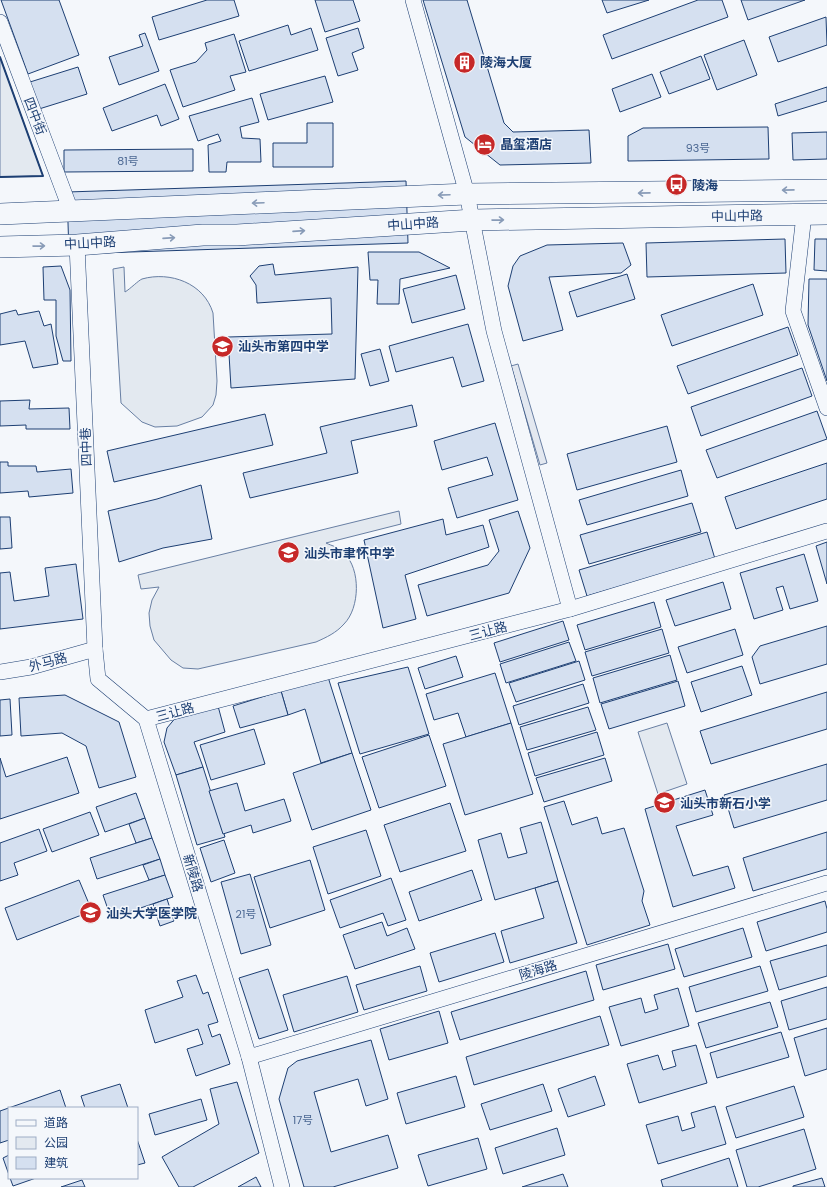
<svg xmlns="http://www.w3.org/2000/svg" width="827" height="1187" viewBox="0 0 827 1187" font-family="Poppins,'Noto Sans SC',sans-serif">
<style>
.green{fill:#e3e9f0;stroke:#687fa3}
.parking{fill:#e3e8f0;stroke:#687fa3}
.building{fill:#d5e0f0;stroke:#1d3f73}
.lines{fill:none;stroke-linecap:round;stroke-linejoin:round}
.minor-casing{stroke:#1d3f73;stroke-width:16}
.secondary-casing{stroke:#1d3f73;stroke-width:22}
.minor{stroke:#f4f7fb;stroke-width:15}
.secondary{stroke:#f4f7fb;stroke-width:21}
.wall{stroke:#1d3f73;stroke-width:2}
.oneway{stroke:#889bb7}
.labels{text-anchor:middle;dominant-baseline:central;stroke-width:3;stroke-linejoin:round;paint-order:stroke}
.number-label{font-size:11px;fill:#4b6792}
.poi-label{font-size:13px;font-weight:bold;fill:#1d3f73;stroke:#f4f7fb;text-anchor:start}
.street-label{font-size:13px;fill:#1d3f73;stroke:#f4f7fb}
</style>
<rect width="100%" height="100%" fill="#f4f7fb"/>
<g class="green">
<polygon points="0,57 43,176 0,177"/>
<path d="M124 267 125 292C130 289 139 280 142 279 170 271 204 283 213 313L217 381 216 395 213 405 202 417 177 426 155 427 142 422 121 403 113 269Z"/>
<path d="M399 511 401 524 326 543C332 546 339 547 344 553 361 569 360 608 344 624 336 633 327 637 316 642L198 669 183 668 171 660 154 640 150 626 149 613 152 600 159 587 141 589 138 575Z"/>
<polygon points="667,723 687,784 658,794 638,732"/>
</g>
<polygon class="parking" points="518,364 547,463 540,465 511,366"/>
<g class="building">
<polygon points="1,0 59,0 79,55 28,74"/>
<polygon points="207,0 234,0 239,16 159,40 152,17"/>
<polygon points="315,0 353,0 360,21 325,32"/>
<polygon points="423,0 467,0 504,123 513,132 589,130 591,163 500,165 465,137"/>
<polygon points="602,0 649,0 607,13"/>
<polygon points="698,0 722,0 728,17 612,59 603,35"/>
<polygon points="741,0 805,0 748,20"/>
<polygon points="826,17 827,45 778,62 769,37"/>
<polygon points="288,25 291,35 311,28 318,50 249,71 239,41"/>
<polygon points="358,28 364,48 352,53 358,70 338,76 326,38"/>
<polygon points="145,33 159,71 119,85 109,57 143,46 139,35"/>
<polygon points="234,34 246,72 230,76 235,90 183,107 170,70 196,62 207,50 205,43"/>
<polygon points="744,40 757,75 717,90 704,55"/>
<polygon points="701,56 710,79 669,94 660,72"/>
<polygon points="78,67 87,94 39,109 30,82"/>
<polygon points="652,74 661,97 620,112 612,89"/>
<polygon points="325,76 333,102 268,120 260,94"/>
<polygon points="165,84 179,119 161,126 157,115 112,131 103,108"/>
<polygon points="827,87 827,101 778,116 775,104"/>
<polygon points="252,98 259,122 240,127 242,138 260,139 261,162 227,162 226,172 209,172 208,145 221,141 218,134 198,141 189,116"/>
<polygon points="307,123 333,123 333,167 273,167 273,143 307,143"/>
<polygon points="768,127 769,159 628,161 628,136 643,128"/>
<polygon points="827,132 827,159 793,160 792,133"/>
<polygon points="193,149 193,171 64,172 64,150"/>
<polygon points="406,181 408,243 69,254 67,192"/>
<polygon points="785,239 786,273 647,277 646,243"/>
<polygon points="815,239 827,239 827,271 814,270"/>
<polygon points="623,243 631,265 621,273 549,277 563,330 523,341 508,286 513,266 520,256 547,245"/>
<polygon points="368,252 419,252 450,268 400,279 399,304 377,304 378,280 370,280"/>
<polygon points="273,264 275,275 358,267 355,379 231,388 228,337 332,334 331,298 257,303 256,285 250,276 259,266"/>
<polygon points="61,266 70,290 71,361 63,361 56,336 56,300 44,300 43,267"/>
<polygon points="627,274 635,299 577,317 569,292"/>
<polygon points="456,275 465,309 412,323 403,289"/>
<polygon points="809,279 827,279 827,381 808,325"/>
<polygon points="753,284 763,315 672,346 661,315"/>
<polygon points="16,310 18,315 39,311 44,326 51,324 58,364 33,368 25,341 0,345 0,314"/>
<polygon points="468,324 484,381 462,387 453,357 396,372 389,346"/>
<polygon points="788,327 798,355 688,394 677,366"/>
<polygon points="380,349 389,381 370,386 361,354"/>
<polygon points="802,368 812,396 701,436 691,407"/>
<polygon points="30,400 29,409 69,408 70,429 26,429 26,425 0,426 0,401"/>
<polygon points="412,405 417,426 351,441 358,473 250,498 243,473 327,453 320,427"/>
<polygon points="817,411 827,439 717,478 706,450"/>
<polygon points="265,414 273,445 114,482 107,451"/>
<polygon points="495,423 518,500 457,518 448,488 493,475 487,457 442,470 434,441"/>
<polygon points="667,426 677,462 577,490 567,454"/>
<polygon points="0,462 8,462 8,466 36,466 37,472 71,469 73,493 29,497 28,491 0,493"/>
<polygon points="827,463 827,499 736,529 725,497"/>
<polygon points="681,470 688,496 587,525 579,500"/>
<polygon points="201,485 212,539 163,548 119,562 108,511 157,499"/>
<polygon points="692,503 701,532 589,564 580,535"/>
<polygon points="518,511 530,548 509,593 427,616 418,585 488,565 499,551 489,520"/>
<polygon points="0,517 10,517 12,548 0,549"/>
<polygon points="443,519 446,535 483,525 489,547 405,575 416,619 383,628 364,540"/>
<polygon points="707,532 715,559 587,596 579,570"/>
<polygon points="827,542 827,584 816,546"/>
<polygon points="804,554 818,601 790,609 783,586 776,588 783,610 754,619 740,573"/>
<polygon points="76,564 83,619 0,629 0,573 10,572 14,601 49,596 45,568"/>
<polygon points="723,582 731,609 675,626 666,600"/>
<polygon points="654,602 661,627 585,650 577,625"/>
<polygon points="563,621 569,640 500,662 494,643"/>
<polygon points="827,626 827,664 760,684 752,657 760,646"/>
<polygon points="662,629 669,653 592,676 585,652"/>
<polygon points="735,629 743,655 687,673 678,647"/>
<polygon points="569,642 576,661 506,683 500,664"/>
<polygon points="670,655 677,680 600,703 593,678"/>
<polygon points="456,656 463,677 425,689 418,668"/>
<polygon points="579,661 585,680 516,702 509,683"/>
<polygon points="742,666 752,695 701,712 691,682"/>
<polygon points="408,667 429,734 360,754 338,683"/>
<polygon points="495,673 511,723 466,737 458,713 434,720 426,694"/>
<polygon points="328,677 352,753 321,763 305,709 288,715 281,691"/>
<polygon points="678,681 685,706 609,729 601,704"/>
<polygon points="583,684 589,703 519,725 513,706"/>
<polygon points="281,691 288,715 240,728 233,706"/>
<polygon points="827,692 827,729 711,764 700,731"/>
<polygon points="65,695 119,722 136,777 99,788 86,746 62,733 21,736 19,698"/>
<polygon points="10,699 12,735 0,736 0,700"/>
<polygon points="218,706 225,732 194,742 203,767 176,775 164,742 167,728 177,716"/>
<polygon points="588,707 596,730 527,750 520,727"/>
<polygon points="511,723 533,794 465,815 443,744"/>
<polygon points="254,729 265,764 211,780 200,745"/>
<polygon points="597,732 604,755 535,776 528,753"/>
<polygon points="429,735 446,786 379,808 362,757"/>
<polygon points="352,753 371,810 312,830 293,773"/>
<polygon points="67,757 79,793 0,819 0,758 6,777"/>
<polygon points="605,758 612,781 544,802 536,778"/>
<polygon points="827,764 827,800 734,828 724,795"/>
<polygon points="203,767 225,837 197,845 176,775"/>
<polygon points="237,783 245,811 284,799 291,821 253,833 251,825 223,834 209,791"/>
<polygon points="705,790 713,815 676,826 693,876 728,866 735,888 673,907 645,809"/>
<polygon points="136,793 145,818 105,832 96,807"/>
<polygon points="564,801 572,825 597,817 602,834 624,828 644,891 642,901 650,925 587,945 544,807"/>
<polygon points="450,803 466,851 400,872 384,825"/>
<polygon points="90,812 99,835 52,852 43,829"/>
<polygon points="145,818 152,838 136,843 129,824"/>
<polygon points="541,822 558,881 495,900 478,840 501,833 508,858 527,853 520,828"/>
<polygon points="39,829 47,851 14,863 18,875 0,881 0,843"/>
<polygon points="366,830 381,876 328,894 313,847"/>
<polygon points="827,832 827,869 753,891 743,858"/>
<polygon points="152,838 160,859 97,879 90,858"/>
<polygon points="224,840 235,873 211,882 200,848"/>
<polygon points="160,859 165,875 149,880 143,865"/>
<polygon points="310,860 325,910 270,928 254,877"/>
<polygon points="472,870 482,900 419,921 409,892"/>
<polygon points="250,874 271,945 241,954 221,882"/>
<polygon points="165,875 173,897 111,918 103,895"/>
<polygon points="391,878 406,920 388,926 383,913 340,928 330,900"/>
<polygon points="79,880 92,911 17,940 5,908"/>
<polygon points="558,881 577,943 510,963 501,931 544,918 535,888"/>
<polygon points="167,899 174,921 160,926 153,904"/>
<polygon points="825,901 827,909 827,932 766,951 757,922"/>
<polygon points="382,922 387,936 407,928 415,949 355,969 343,935"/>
<polygon points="743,928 752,957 684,977 675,949"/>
<polygon points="495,933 504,962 439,982 430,953"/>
<polygon points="668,944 675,969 603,990 596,965"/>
<polygon points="827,945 827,976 779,990 770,961"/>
<polygon points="420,966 427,991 364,1010 356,985"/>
<polygon points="760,966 768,991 696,1012 689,987"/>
<polygon points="268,969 288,1030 259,1039 239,978"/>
<polygon points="586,971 594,1000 460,1040 451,1012"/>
<polygon points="196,975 203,994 208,992 218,1022 208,1025 212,1037 220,1034 230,1064 196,1076 187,1049 203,1044 198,1029 155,1043 145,1010 183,997 177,981"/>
<polygon points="347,976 358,1012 294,1032 283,995"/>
<polygon points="827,987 827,1019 789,1030 781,1001"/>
<polygon points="678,988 689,1026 621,1046 609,1007 641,998 645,1013 658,1009 654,995"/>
<polygon points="770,1002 778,1027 706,1048 698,1023"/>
<polygon points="439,1011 448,1043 389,1060 380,1029"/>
<polygon points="600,1016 609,1045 474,1085 466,1057"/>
<polygon points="827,1028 827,1069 805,1076 794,1038"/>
<polygon points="781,1032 789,1057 717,1078 710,1053"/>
<polygon points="371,1040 388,1099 366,1106 358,1079 314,1092 331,1152 388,1135 398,1168 333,1187 304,1187 279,1099 288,1068 297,1061"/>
<polygon points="696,1045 707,1083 639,1103 627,1064 658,1055 663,1070 676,1066 672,1051"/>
<polygon points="456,1076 465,1107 406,1124 397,1093"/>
<polygon points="595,1076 605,1105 568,1117 558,1089"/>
<polygon points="237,1082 259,1153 193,1187 179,1187 162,1157 219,1124 210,1089"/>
<polygon points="120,1084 128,1108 85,1108 81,1096"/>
<polygon points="543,1084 552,1111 490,1130 481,1104"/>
<polygon points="794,1086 804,1117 736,1138 726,1107"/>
<polygon points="60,1090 66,1108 9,1108 9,1140 0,1143 0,1111"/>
<polygon points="201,1099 207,1120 155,1135 149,1114"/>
<polygon points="715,1106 726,1144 658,1164 646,1125 678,1116 682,1131 695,1127 691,1113"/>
<polygon points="557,1128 565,1155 503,1174 495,1148"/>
<polygon points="804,1129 816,1169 758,1187 747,1187 736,1150"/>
<polygon points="478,1138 487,1169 428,1186 418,1155"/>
<polygon points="137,1139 145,1163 137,1165"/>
<polygon points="9,1155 9,1175 3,1158"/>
<polygon points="729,1158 738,1187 663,1187 661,1180"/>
<polygon points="563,1174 568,1187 522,1187"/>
<polygon points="256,1177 261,1187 238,1187"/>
<polygon points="10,1178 36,1178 13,1186"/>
<polygon points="822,1178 825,1187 793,1187 793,1186"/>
<polygon points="82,1180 85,1187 61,1187"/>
</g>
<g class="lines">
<defs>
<g id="minor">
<polyline points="413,0 467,194 494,331 570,609"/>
<polyline points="0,22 71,211"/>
<polyline points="804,215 793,311 827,408"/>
<polyline points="77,245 95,649 98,679 146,719 249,1057 282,1187"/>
<polyline points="0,672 31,667 95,649"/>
<polyline points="146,719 570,609 827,531"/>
<polyline points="249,1057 827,883"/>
</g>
<g id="secondary">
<polyline points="0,214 467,194 827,190"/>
<polyline points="0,247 77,245 203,235 237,235 473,220 827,214"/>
</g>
</defs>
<use href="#minor" class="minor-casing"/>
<use href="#secondary" class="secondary-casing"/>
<use href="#minor" class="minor"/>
<use href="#secondary" class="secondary"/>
<polyline class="wall" points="0,57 43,176 0,177"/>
</g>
<defs><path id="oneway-shaft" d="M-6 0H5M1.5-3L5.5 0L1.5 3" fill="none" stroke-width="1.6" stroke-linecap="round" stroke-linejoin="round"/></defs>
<g class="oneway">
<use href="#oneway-shaft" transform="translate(788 190) rotate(179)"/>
<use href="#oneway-shaft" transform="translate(644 193) rotate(179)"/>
<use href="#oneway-shaft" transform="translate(444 195) rotate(178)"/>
<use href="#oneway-shaft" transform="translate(258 203) rotate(178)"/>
<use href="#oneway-shaft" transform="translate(498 220) rotate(-1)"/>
<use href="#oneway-shaft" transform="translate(299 231) rotate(-4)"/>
<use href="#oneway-shaft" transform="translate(169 238) rotate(-4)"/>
<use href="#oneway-shaft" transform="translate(39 246) rotate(-1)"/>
</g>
<defs>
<symbol id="building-disc" viewBox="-11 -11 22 22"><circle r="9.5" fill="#c62828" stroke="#f4f7fb"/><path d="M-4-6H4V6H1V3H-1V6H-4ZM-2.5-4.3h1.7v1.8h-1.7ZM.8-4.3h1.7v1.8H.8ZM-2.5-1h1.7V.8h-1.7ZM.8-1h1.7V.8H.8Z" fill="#fff"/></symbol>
<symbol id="hotel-disc" viewBox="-11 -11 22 22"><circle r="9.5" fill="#c62828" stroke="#f4f7fb"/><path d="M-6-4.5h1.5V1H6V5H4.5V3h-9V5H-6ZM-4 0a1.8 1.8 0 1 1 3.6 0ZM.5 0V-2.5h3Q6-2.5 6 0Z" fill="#fff"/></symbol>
<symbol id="bus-disc" viewBox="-11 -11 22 22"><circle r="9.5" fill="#c62828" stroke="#f4f7fb"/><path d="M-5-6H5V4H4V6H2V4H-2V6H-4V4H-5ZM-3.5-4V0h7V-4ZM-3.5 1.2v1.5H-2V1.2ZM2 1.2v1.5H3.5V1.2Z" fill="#fff"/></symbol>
<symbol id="school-disc" viewBox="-11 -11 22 22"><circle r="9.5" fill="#c62828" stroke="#f4f7fb"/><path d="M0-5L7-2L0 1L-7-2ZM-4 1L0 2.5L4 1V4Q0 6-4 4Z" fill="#fff"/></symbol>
<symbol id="university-disc" viewBox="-11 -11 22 22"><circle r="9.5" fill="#c62828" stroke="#f4f7fb"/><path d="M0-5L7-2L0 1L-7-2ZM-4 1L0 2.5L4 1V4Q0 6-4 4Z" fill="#fff"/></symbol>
</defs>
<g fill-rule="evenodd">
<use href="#building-disc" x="452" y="50" width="25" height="25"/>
<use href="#hotel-disc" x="472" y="132" width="25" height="25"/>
<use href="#bus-disc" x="664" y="172" width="25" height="25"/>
<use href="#school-disc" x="210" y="334" width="25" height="25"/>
<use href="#school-disc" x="276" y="540" width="25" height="25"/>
<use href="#school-disc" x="652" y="790" width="25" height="25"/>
<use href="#university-disc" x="78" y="900" width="25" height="25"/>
</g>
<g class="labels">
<g class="number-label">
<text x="698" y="148">93号</text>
<text x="128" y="161">81号</text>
<text x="246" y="914">21号</text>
<text x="303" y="1120">17号</text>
</g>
<g class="poi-label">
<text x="480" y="62">陵海大厦</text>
<text x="500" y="144">晶玺酒店</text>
<text x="692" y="185">陵海</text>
<text x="238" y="346">汕头市第四中学</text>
<text x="304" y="553">汕头市聿怀中学</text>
<text x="680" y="803">汕头市新石小学</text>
<text x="106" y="913">汕头大学医学院</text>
</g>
<g class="street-label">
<text transform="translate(35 116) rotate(69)">四中街</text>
<text transform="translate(737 216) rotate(-1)">中山中路</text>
<text transform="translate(413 224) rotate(-4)">中山中路</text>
<text transform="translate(90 243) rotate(-3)">中山中路</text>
<text transform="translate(86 447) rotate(-92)">四中巷</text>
<text transform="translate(488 631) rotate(-15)">三让路</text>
<text transform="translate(48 662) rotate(-15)">外马路</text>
<text transform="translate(175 712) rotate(-15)">三让路</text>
<text transform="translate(193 873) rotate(73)">新陵路</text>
<text transform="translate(538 970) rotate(-17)">陵海路</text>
</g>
</g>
<rect x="8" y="1107" width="130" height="72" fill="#f4f7fb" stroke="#9eadc5"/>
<rect x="16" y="1120" width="20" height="6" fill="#f4f7fb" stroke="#9eadc5"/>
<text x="44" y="1127" font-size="12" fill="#1d3f73">道路</text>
<rect x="16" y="1137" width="20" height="12" fill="#e3e9f0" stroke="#9eadc5"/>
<text x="44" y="1147" font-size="12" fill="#1d3f73">公园</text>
<rect x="16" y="1157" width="20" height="12" fill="#d5e0f0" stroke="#9eadc5"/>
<text x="44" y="1167" font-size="12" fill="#1d3f73">建筑</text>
</svg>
